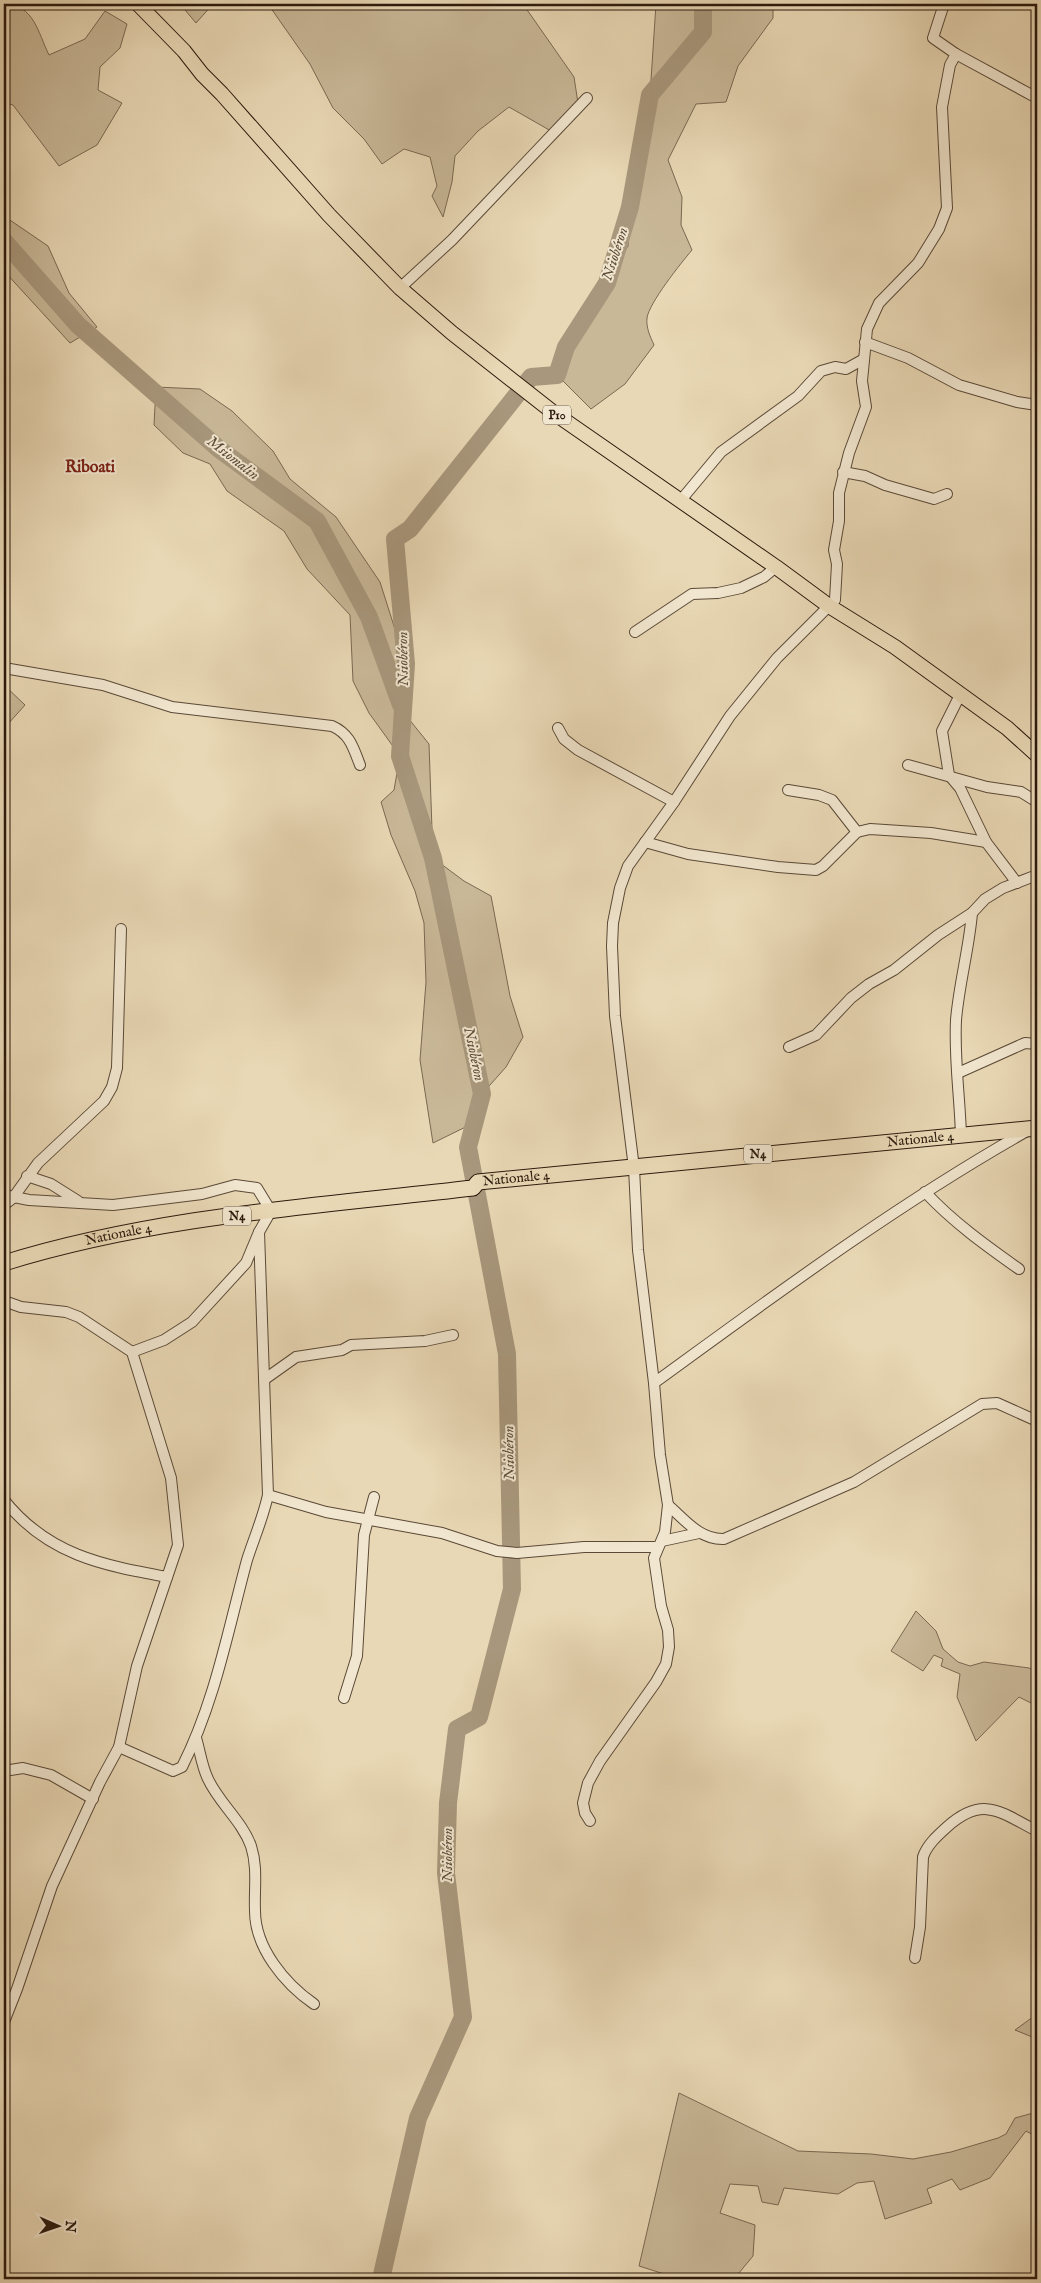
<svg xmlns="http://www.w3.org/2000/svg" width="1041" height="2283" viewBox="0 0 1041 2283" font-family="'IM FELL English',serif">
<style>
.green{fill:#c9b898;stroke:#7a6852}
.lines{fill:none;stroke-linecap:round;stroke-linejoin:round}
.river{stroke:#a8977c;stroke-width:18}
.minor-casing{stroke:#5a4937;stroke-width:12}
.major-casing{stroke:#2b190d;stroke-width:16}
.highway-casing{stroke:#2b190d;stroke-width:17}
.minor{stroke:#f1e6cf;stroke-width:10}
.major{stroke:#e9d8b5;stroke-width:14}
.highway{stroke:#e9d8b5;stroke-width:15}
.labels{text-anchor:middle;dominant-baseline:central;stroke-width:4;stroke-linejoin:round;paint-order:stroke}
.shield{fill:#f1e6cf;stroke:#665647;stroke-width:1}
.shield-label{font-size:12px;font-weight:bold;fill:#2b190d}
.street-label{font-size:14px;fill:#2b190d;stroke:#f1e6cf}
.water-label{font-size:15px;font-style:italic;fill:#5d4b39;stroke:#f1e6cf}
.quarter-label{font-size:16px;font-weight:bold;fill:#7a1f14;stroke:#f1e6cf}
</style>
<rect width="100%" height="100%" fill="#e9d8b5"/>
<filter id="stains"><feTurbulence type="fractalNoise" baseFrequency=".004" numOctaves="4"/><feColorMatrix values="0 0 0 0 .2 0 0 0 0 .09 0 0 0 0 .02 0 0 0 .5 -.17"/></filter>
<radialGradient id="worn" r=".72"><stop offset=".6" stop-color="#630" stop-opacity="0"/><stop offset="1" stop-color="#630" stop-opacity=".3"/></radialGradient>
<g class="green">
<path d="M4 4C34 4 38 33 49 55L85 39 105 11 127 24 120 48 100 67 98 90 122 103 97 145 59 166 13 105 4 102Z"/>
<polygon points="180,4 213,4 196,23"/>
<polygon points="268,4 523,4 574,77 578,103 551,131 509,107 478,131 455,156 452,182 443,217 432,196 437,186 430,157 404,149 382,164 364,139 333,108 310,64"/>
<path d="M656 4H773V18L738 66 726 102 696 104 668 160 682 197 681 225 692 250C681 263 649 303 647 318 646 328 650 336 654 345L625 384 591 409 557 375 566 347 628 246 630 207 650 95Z"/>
<polygon points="4,216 48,246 69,293 97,327 70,343 4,271"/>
<polygon points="156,387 200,389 232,411 273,451 290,479 336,517 380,582 406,664 404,713 429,744 433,858 464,881 491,896 510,996 523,1037 506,1067 482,1094 484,1118 433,1143 420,1060 426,982 424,923 415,891 391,835 381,802 394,790 400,756 369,713 353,681 350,615 307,569 284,531 227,491 210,464 183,453 154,425"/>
<polygon points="4,685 25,705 8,724 4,723"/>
<polygon points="916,1611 936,1631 943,1649 958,1662 970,1666 984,1662 1029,1668 1037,1672 1037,1706 1019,1697 976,1741 957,1697 960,1674 941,1666 943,1659 934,1655 923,1671 891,1651"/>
<polygon points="1037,2014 1037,2039 1015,2030"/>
<polygon points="679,2093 798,2151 871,2154 913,2159 951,2152 998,2138 1006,2134 1015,2118 1037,2112 1037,2137 1026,2131 990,2178 960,2190 952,2179 927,2189 932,2203 885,2219 874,2181 857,2183 838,2194 784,2188 778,2205 762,2202 758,2186 730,2184 720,2213 755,2225 753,2256 734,2279 680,2279 639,2266"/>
</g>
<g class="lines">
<g class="river">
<polyline points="4,241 78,325 219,449 317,521 369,617 401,705"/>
<polyline points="381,2279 418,2118 463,2017 446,1873 448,1803 457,1729 479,1717 512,1589 507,1354 468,1147 482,1094 433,858 400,756 406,664 395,539 410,529 531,377 557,375 566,347 607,283 630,207 650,95 703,32 703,4"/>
</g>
<defs>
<g id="minor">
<polyline points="956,54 1037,98"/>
<polyline points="400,288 452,240 587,98"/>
<polyline points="865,342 908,358 959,385 1017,402 1037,405"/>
<polyline points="843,472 865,476 885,485 934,499 947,494"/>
<polyline points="681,500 721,452 798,396 821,371 835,367 846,369 864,359"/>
<polyline points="635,632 692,594 718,593 741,588 764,577 776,567"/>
<path d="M4 668 103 685 172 707 332 726C350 734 353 747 360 765"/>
<polyline points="960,695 942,731 949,775 960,788 986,842 1017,883"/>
<polyline points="558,728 564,739 578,750 674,802"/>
<polyline points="908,765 987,787 1021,792 1037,802"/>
<polyline points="788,790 819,795 832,800 857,832"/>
<polyline points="645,842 688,854 778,867 816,870 823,866 857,832 870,829 931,833 986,842"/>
<polyline points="789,1047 816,1035 851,998 869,984 894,970 938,935 972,913 985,899 1003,888 1037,875"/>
<polyline points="958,1073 1025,1043 1037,1044"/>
<path d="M961 1136C960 1098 954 1059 956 1020 959 984 969 949 972 913"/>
<polyline points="27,1176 51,1184 78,1201"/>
<path d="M925 1192C953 1222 985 1245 1019 1269"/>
<polyline points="4,1195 29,1200 113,1205 202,1194 235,1185 257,1188 271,1211 259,1232"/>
<polyline points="4,1205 13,1198 38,1163 104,1101 112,1087 117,1068 121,929"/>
<polyline points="4,1301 21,1307 66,1312 79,1317 132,1352 171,1478 178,1545 137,1666 119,1747 100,1782 52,1886 17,1989 4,2022"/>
<polyline points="265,1379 296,1357 342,1350 351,1345 425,1341 453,1335"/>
<polyline points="654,1383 638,1250 634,1168 615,1016 612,946 613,923 620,888 628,866 674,802 730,716 777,658 835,600 837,564 834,550 839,521 839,493 849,453 866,407 862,381 867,329 879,303 918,263 939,229 947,208 942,107 950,65 956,54 933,38 944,4"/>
<polyline points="268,1495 326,1512 442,1533 497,1551 517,1553 584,1547 658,1547"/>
<path d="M4 1500C48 1555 102 1565 167 1577"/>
<path d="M668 1505C685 1520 700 1540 724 1539L854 1482 982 1404 997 1403 1037 1421"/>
<polyline points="662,1541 699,1533"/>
<polyline points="344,1698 357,1656 364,1535 374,1497"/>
<path d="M196 1738C200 1751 202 1767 208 1779 219 1803 242 1821 251 1846 258 1868 254 1888 255 1911 255 1948 285 1984 314 2004"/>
<path d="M119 1747 173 1771 182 1767C215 1702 228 1630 247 1560 254 1538 263 1518 268 1495L259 1232 246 1263 192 1322 164 1340 132 1352"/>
<polyline points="4,1771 23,1768 51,1775 93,1799"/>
<path d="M590 1821 585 1813 583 1803 588 1783 600 1761 656 1682 666 1664 669 1647 668 1630 661 1606 654 1558 665 1532 668 1505 660 1455 654 1383C775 1295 896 1205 1027 1131"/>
<path d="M915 1958 920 1927 923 1857C927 1845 937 1836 947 1827 983 1795 1000 1812 1037 1831"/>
</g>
<polyline id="major" points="138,4 184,51 202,74 222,94 329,215 400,288 452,333 554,413 776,567 829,606 895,647 1007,728 1037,755"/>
<g id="highway">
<path id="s1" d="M4 1263C155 1216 317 1206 473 1188L478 1182 1037 1128"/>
</g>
</defs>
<use href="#minor" class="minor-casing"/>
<use href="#major" class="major-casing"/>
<use href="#highway" class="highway-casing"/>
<use href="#minor" class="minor"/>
<use href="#major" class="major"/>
<use href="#highway" class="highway"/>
</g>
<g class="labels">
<g class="shield">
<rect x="543" y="405.5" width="28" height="19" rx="4"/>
<rect x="744" y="1144.5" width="28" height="19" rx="4"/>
<rect x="223" y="1206.5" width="28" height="19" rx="4"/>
</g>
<g class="shield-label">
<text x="557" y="415">P10</text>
<text x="758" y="1154">N4</text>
<text x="237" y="1216">N4</text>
</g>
<g class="street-label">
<text stroke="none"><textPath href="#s1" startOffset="928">Nationale 4</textPath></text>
<text stroke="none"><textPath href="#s1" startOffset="522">Nationale 4</textPath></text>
<text stroke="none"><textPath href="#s1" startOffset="118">Nationale 4</textPath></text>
</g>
<g class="water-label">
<text transform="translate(615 254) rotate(-72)">Nsiobéron</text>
<text transform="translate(233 458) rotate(38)">Msiomalin</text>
<text transform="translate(403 659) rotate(-91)">Nsiobéron</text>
<text transform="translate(474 1054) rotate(78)">Nsiobéron</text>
<text transform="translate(509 1453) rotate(-91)">Nsiobéron</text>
<text transform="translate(447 1855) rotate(-90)">Nsiobéron</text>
</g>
<g class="quarter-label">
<text x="90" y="468">Riboati</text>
</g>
</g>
<rect width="1041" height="2283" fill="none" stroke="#e9d8b5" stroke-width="20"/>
<rect x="5" y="5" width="1031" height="2273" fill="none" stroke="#2b190d" stroke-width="2.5"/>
<rect x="10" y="10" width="1021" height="2263" fill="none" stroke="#2b190d"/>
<g transform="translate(58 2226) rotate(92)" stroke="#f1e6cf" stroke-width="4" paint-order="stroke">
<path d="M0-4L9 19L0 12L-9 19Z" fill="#2b190d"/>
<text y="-8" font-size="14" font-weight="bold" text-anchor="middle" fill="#2b190d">N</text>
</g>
<rect width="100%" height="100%" filter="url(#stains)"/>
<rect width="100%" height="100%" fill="url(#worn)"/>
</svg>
